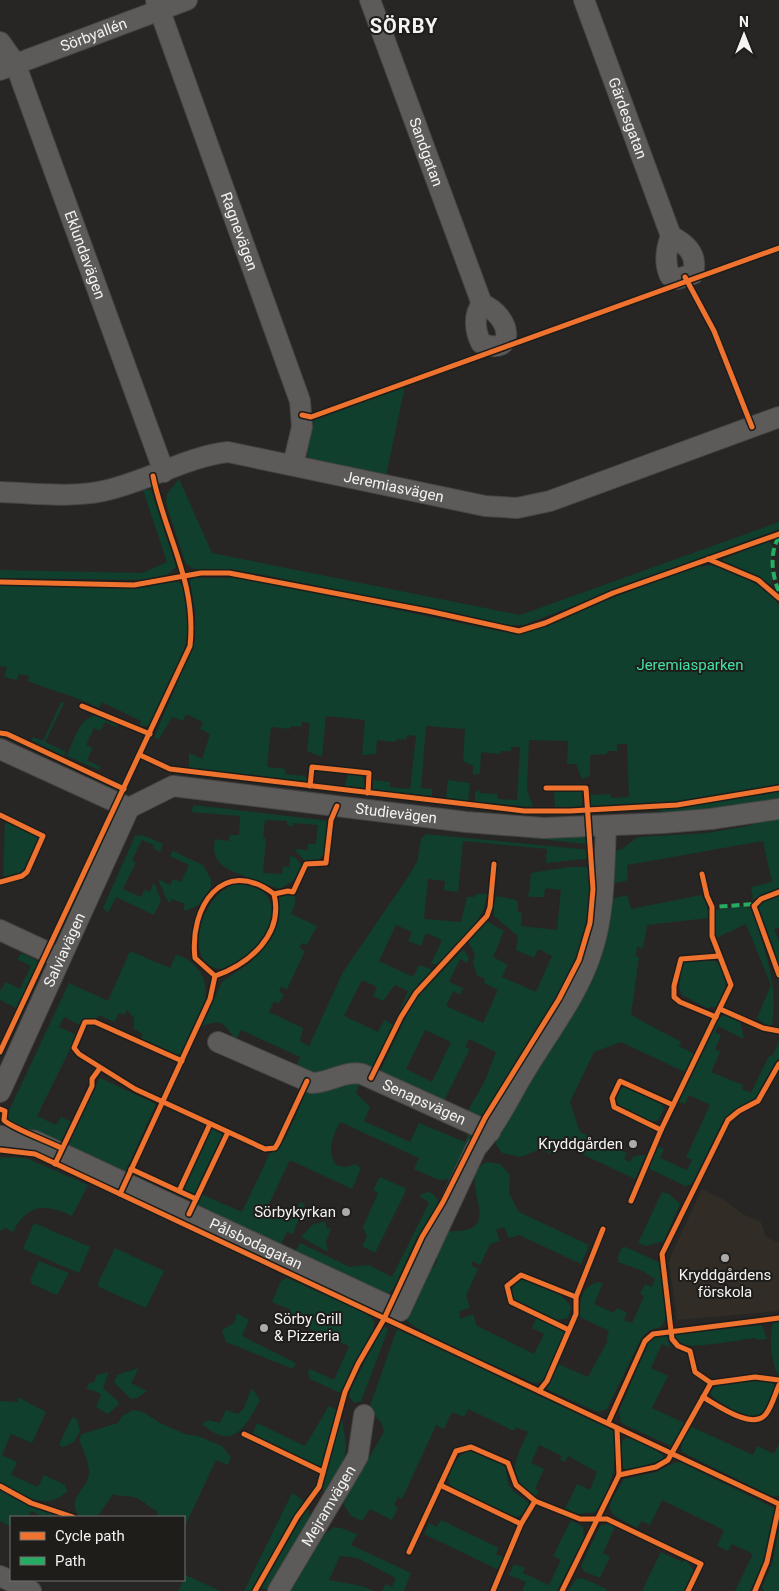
<svg xmlns="http://www.w3.org/2000/svg" width="779" height="1591" viewBox="0 0 779 1591" font-family="Roboto,sans-serif">
<style>
.built{fill:#312d26}
.green{fill:#103f2d;fill-rule:evenodd}
.lines{fill:none;stroke-linecap:round;stroke-linejoin:round}
.minor-casing{stroke:#464544;stroke-width:22}
.minor{stroke:#5c5b5a;stroke-width:20}
.quiet{stroke:#26ab63;stroke-width:4;stroke-dasharray:8 4;stroke-linecap:butt}
.cycleway-casing{stroke:#1e1d1a;stroke-width:8}
.cycleway{stroke:#ef722f;stroke-width:5}
.poi-dot{fill:#acabaa;stroke:#1e1d1a;stroke-width:2}
.labels{text-anchor:middle;dominant-baseline:central;stroke-width:4;stroke-linejoin:round;paint-order:stroke}
.street-label{font-size:15px;fill:#f4f3f2;stroke:#1e1d1a}
.park-label{font-size:15px;fill:#40e2a5;stroke:#1e1d1a}
.poi-label{font-size:15px;fill:#f4f3f2;stroke:#1e1d1a;text-anchor:end}
.district-label{font-size:20px;font-weight:bold;letter-spacing:1px;fill:#f4f3f2;stroke:#1e1d1a}
</style>
<rect width="100%" height="100%" fill="#272625"/>
<polygon class="built" points="702,1189 726,1201 741,1213 761,1222 766,1237 779,1243 779,1311 677,1320 669,1263 672,1253"/>
<g class="green">
<polygon points="405,386 386,476 309,459 306,451 314,420"/>
<polygon points="179,479 212,553 520,615 779,522 779,529 523,625 505,625 274,577 236,570 199,571 186,564 166,503 167,494"/>
<polygon points="143,490 151,490 176,567 167,575 141,580 0,578 0,570 142,573 167,562"/>
<polygon points="769,541 772,545 772,585 721,560"/>
<path d="M713 565C735 574 766 584 779 605V784L674 802 589 807 587 797 591 792V795L610 794 611 798 629 797 627 744H617V751H607V754L590 755V776L582 779 576 764H567L568 741 529 740 527 789 533 807 475 802V792L479 790V793L497 794V799L517 800 520 747H511V751H501L500 754 481 752 480 773 473 775V766L463 761 465 729 426 726 421 788 432 789V797L373 790V780L390 782V787L410 789 416 736 407 735 406 740 397 739 396 742 377 740 376 754 362 755 365 720 326 716 322 757 307 751 310 723 302 722 301 727 291 726 290 729 271 727 267 767 285 769V774L305 776 308 781 305 782 189 768V753L202 759 210 734 200 729 203 722 186 714 183 721 172 717 159 739 154 738 195 641V610L190 581 193 578H245L503 632 534 629 645 585 698 567Z"/>
<path d="M176 581 183 585C194 637 186 649 164 696 160 705 156 719 148 726H140L141 721 102 702 99 708C76 696 52 691 28 681L29 676 19 674 17 680 4 677 7 667 0 666V586H143Z"/>
<polygon points="61,702 64,703 45,742 66,752 64,756 31,740 33,737 43,741"/>
<path d="M100 715 118 725 117 727 105 722 100 731 94 728 86 745 93 748 87 760 101 767 99 770 67 756C74 740 80 714 100 715Z"/>
<polygon points="348,772 362,773 366,788 345,786"/>
<polygon points="448,780 470,783 468,801 446,798"/>
<polygon points="554,790 582,790 582,808 555,808"/>
<polygon points="779,791 779,798 772,799 771,805 656,813 663,809"/>
<path d="M193 805 330 821 324 854 318 861H305L294 849 307 850 308 844H316L318 825 293 823V826L287 825V821L265 820 263 838 266 839 263 873 282 874 283 866 289 867 290 856 295 857 302 866 298 878 280 889C270 886 260 882 250 878 231 871 209 865 215 839L229 841 230 835H239L240 816 192 812Z"/>
<polygon points="779,816 779,891 753,900 751,887 772,882 763,841 627,865 628,877 626,881 614,883 613,851 622,849 638,837 707,833 748,826"/>
<polygon points="5,819 38,835 39,838 24,872 3,879"/>
<polygon points="437,825 584,834 586,844 433,828"/>
<path d="M426 834 589 850V857L585 859 546 863 547 849 463 841 458 892 444 890 445 881 428 879 424 919 461 922 467 897H474L476 894H487C486 920 456 948 437 964H431L442 940 426 933 421 946 408 941 412 932 396 925 379 961 413 977 419 965 431 969V972L399 1012 408 991 395 985 383 1001 373 996 377 987 362 980 344 1016 378 1032 384 1020 394 1025 382 1052 370 1071 323 1076 295 1069 300 1057 241 1030 236 1040C223 1023 223 1017 201 1027L222 982 251 962 268 939 278 920 279 898 287 894 295 897V904L291 914 317 926 307 945 302 943 299 948 305 951 287 989 281 987 279 992 284 994 279 1004 274 1001 269 1012 303 1028 300 1041 309 1046 343 972 408 877 417 862 421 839Z"/>
<polygon points="142,835 163,844 160,852 153,848 154,845 142,840 132,860 136,862 123,889 141,897 144,890 150,892 154,882 161,901 154,915 116,897 108,913 103,908 135,836"/>
<polygon points="173,851 203,865 211,879 211,886 203,903 186,911 183,909 185,904 172,899 170,903 167,900 158,879 170,885 173,879 181,882 189,865 170,856"/>
<path d="M569 867H590L589 907 582 941 577 955 555 1000 484 1113 475 1119 467 1112 484 1083 496 1052 469 1039 465 1047 470 1049 442 1105 379 1073 413 1002 462 950 465 951 469 958 467 963 460 959 449 982 463 988 460 995 453 991 446 1006 483 1023 498 990 484 983 485 979 477 975 473 963 475 955 468 941 486 921 504 931 493 957 508 965 502 977 536 992 552 956 538 949 534 958 516 950 518 936 494 916V902L497 896 516 900 518 903V912L522 913 521 926 557 930 561 890 545 888 544 897H530L527 894H529L531 873ZM425 1030 451 1042 432 1082 406 1069Z"/>
<path d="M236 884C310 886 252 980 215 968 182 957 203 892 236 884Z"/>
<path d="M627 895 631 909 701 895C707 902 708 909 708 918L647 925 643 948 637 947 636 957H639L631 1015 681 1042 679 1046 694 1054 685 1072 621 1042 594 1052 570 1102 580 1132 627 1153 624 1159 630 1162 633 1156 646 1155 635 1179 556 1142 550 1154 541 1149 520 1157 502 1153 495 1143V1136L611 899Z"/>
<polygon points="779,895 779,927 774,929 779,941 779,971 757,910 760,902"/>
<path d="M743 906 753 909C763 951 779 981 772 1025L767 1026 757 1018 771 985 746 924 716 938 714 913 716 910Z"/>
<path d="M130 951 170 968 176 955C185 957 189 960 195 966 221 993 194 1027 182 1054L175 1055 141 1039 143 1034 134 1029V1018L127 1010 124 1015 119 1013 114 1022 99 1015 97 1019H84L82 1026 64 1017 59 1027 77 1035 37 1116 56 1125 61 1117 72 1122 59 1145 33 1131 10 1123 6 1117 69 983 108 1001Z"/>
<polygon points="22,953 39,962 18,1009 0,1000 0,991 6,982 20,989 31,966 17,959"/>
<path d="M688 961H715C731 970 728 997 715 1007L707 1008 682 995C677 985 680 975 682 964Z"/>
<polygon points="725,1015 732,1016 740,1021 744,1039 718,1026 715,1032 721,1035 715,1049 720,1052 711,1072 743,1085 742,1089 751,1093 769,1056 772,1056 779,1042 779,1057 767,1084 758,1097 725,1118 692,1184 685,1186 650,1169 648,1165 656,1146 664,1149 660,1158 687,1170 692,1160 686,1157 710,1105 689,1095 685,1104 677,1101 712,1025 716,1019"/>
<polygon points="100,1078 156,1104 125,1173 64,1151"/>
<path d="M361 1080 356 1093 370 1107 364 1121 410 1142 419 1123 465 1142 469 1131 471 1138 450 1179 439 1180 414 1169 419 1158 340 1122C333 1137 326 1150 336 1165L346 1167 355 1164 361 1168 352 1189 290 1160 267 1208 291 1220 300 1202 305 1204 293 1234 287 1232 279 1248 196 1207 201 1194 242 1212 270 1153C284 1150 301 1104 306 1090Z"/>
<path d="M625 1087 635 1089 662 1104 664 1109 658 1120 651 1122C641 1117 594 1100 625 1087Z"/>
<polygon points="211,1129 217,1129 223,1136 197,1193 193,1194 183,1188"/>
<path d="M0 1157 26 1158 88 1185 72 1216C47 1204 27 1203 13 1232L6 1228 0 1231Z"/>
<path d="M487 1162 500 1164 510 1175 509 1193 519 1212 589 1245 581 1264 519 1235 509 1238 504 1227 496 1230 500 1241 490 1244 480 1265 473 1261 471 1265 478 1269 466 1296 470 1307 459 1312 461 1319 473 1314 477 1326 534 1354 544 1334 532 1328 536 1319 540 1318 564 1330 565 1332 551 1369 541 1382 534 1383C513 1373 411 1332 404 1317L430 1267 433 1268 438 1260 434 1257 448 1231C514 1235 450 1176 487 1162Z"/>
<polygon points="380,1177 405,1188 406,1191 375,1253 362,1246 367,1237 363,1227 378,1193 373,1190"/>
<polygon points="427,1192 432,1193 438,1200 437,1207 416,1239 394,1288 389,1293 378,1294 292,1257 300,1243 350,1267 369,1265 392,1277 429,1203 419,1196"/>
<polygon points="662,1192 669,1194 680,1204 664,1241 646,1246 638,1243"/>
<polygon points="325,1221 327,1228 331,1229 326,1242 328,1251 326,1251 301,1237 312,1225"/>
<polygon points="34,1223 90,1247 79,1273 23,1249"/>
<path d="M626 1247 658 1262 662 1269 666 1318 661 1327 649 1330 642 1337 607 1409 598 1412 552 1392 547 1389V1385L556 1363 588 1377 608 1340 606 1339 609 1331 580 1317C581 1300 579 1288 598 1282L603 1284 594 1304 614 1313 617 1308 627 1313 624 1320 632 1323 644 1296 640 1294 645 1284 652 1287 655 1279 643 1271 618 1262 619 1259 617 1258 622 1248Z"/>
<polygon points="115,1248 164,1271 146,1308 99,1287 98,1283"/>
<polygon points="39,1261 69,1273 57,1295 32,1284 30,1280"/>
<polygon points="287,1278 367,1314 374,1321 374,1329 340,1393 310,1379 308,1372 310,1369 334,1380 349,1346 287,1319 291,1310 272,1302 281,1281"/>
<path d="M521 1279C537 1280 563 1293 571 1307L568 1318 557 1320 514 1299 511 1291 516 1282Z"/>
<polygon points="237,1313 249,1320 242,1336 296,1363 293,1369 226,1342 222,1330 234,1323"/>
<path d="M779 1321V1375C771 1368 768 1331 774 1322Z"/>
<path d="M762 1325 767 1339 757 1340 756 1338C738 1340 694 1349 680 1344 676 1342 676 1337 675 1334Z"/>
<polygon points="386,1327 388,1330 361,1401 354,1403 349,1396 351,1389 382,1328"/>
<path d="M397 1329 612 1430C623 1450 609 1496 595 1512L576 1514 565 1509 577 1484 590 1490 597 1472 568 1456 565 1462 560 1460 562 1456 539 1445 531 1463 544 1469 535 1489 539 1491 536 1496C503 1479 516 1459 528 1432L516 1427 514 1431 468 1409 464 1417 452 1412 444 1429 436 1425 402 1499 398 1497 394 1505 398 1507 392 1520 370 1509 362 1521 351 1516 344 1505 345 1499 384 1432C383 1418 371 1416 370 1406Z"/>
<polygon points="658,1335 667,1336 670,1348 662,1344 651,1368 668,1376 652,1408 686,1424 671,1446 621,1423 619,1411 649,1341"/>
<polygon points="139,1368 131,1383 147,1391 137,1398 131,1399 114,1382 117,1375"/>
<polygon points="109,1372 103,1388 118,1401 119,1404 108,1414 96,1407 101,1394 86,1388 89,1383 94,1382 97,1375"/>
<path d="M760 1379 773 1381 775 1389 762 1414C759 1415 755 1417 751 1416 742 1416 713 1400 710 1393L716 1384Z"/>
<path d="M252 1388 260 1400C246 1426 233 1452 202 1424L208 1420 220 1423 226 1410 238 1414 244 1408Z"/>
<path d="M18 1397 46 1412 32 1443 11 1434 2 1455 17 1462 11 1475 38 1487 44 1475 66 1485 65 1488 68 1490C48 1513 22 1495 0 1482V1401L18 1402Z"/>
<polygon points="329,1406 337,1410 321,1467 252,1436 257,1423 305,1446"/>
<path d="M133 1410 143 1412 160 1423 187 1435 198 1436 222 1446 231 1457 228 1465 216 1460 184 1528V1517H158L157 1511C150 1508 146 1503 140 1500 132 1494 122 1498 113 1494L97 1517H81C65 1503 83 1492 88 1478 92 1467 83 1450 79 1439L82 1434 118 1423 122 1416Z"/>
<polygon points="72,1417 77,1419 80,1431 74,1442 63,1447 59,1445"/>
<polygon points="342,1418 346,1446 344,1463 327,1492 324,1492 322,1487 334,1436"/>
<polygon points="690,1426 753,1455 757,1446 774,1454 779,1444 779,1496 773,1497 682,1452 681,1443"/>
<path d="M626 1438C638 1438 654 1447 663 1456L662 1460 627 1471 622 1466V1441Z"/>
<path d="M470 1450 500 1462 506 1469 508 1484 513 1491 530 1504 522 1515 515 1517 452 1488C441 1473 456 1456 470 1450Z"/>
<path d="M680 1462 774 1508 765 1560 750 1591H735L753 1554 732 1544 728 1551 717 1546 724 1530 662 1500 650 1525 642 1521 637 1528C602 1511 605 1511 624 1479L656 1472 674 1463Z"/>
<polygon points="0,1490 32,1506 61,1513 69,1517 39,1517 39,1515 31,1511 28,1517 11,1517 11,1527 0,1521"/>
<polygon points="292,1493 304,1501 251,1591 244,1591"/>
<polygon points="308,1507 310,1521 270,1591 261,1588"/>
<polygon points="441,1520 499,1548 496,1554 505,1558 499,1570 424,1534 429,1523 437,1527"/>
<polygon points="571,1520 583,1527 584,1539 557,1591 522,1591 526,1582 509,1575 514,1564 525,1568 523,1573 549,1585 561,1560 553,1556"/>
<polygon points="612,1522 616,1524 603,1553 610,1557 600,1578 585,1572 581,1566 600,1526"/>
<polygon points="334,1527 341,1528 357,1534 351,1545 411,1573 404,1591 382,1591 386,1584 392,1587 396,1578 357,1558 340,1556 329,1580 362,1586 374,1591 289,1591 322,1536"/>
<polygon points="779,1529 779,1591 764,1591 762,1587 772,1564"/>
<polygon points="661,1552 682,1562 686,1560 695,1572 686,1591 642,1591"/>
<polygon points="186,1575 220,1591 178,1591"/>
<polygon points="582,1578 607,1589 606,1591 568,1591 576,1579"/>
</g>
<g class="lines">
<defs>
<g id="minor">
<path id="s1" d="M156 0 300 401 302 427 293 465"/>
<path id="s2" d="M370 0 482 304C512 316 517 358 481 343 475 331 473 315 482 304"/>
<path id="s3" d="M584 0 671 236C666 249 664 263 670 276L677 279 693 274C698 255 687 244 671 236"/>
<path id="s4" d="M0 42 15 63 164 472"/>
<path id="s5" d="M0 70 187 0"/>
<path id="s6" d="M0 492C33 493 71 498 103 491 146 482 185 457 228 452L485 506 517 508 550 501 779 417"/>
<polyline points="0,749 129,808"/>
<path id="s7" d="M129 808 173 786 466 822 544 828 663 823 711 819 779 809"/>
<polyline points="0,930 60,958"/>
<path id="s8" d="M218 1042 312 1083C329 1083 345 1070 362 1074L490 1132"/>
<path id="s9" d="M0 1092 129 808"/>
<path id="s10" d="M0 1136 35 1141 400 1311 476 1148C497 1125 510 1095 527 1068 550 1030 579 993 592 951 605 911 604 868 606 826"/>
<polyline points="0,1576 31,1591"/>
<path id="s11" d="M278 1591 353 1465 358 1456 364 1415"/>
</g>
</defs>
<use href="#minor" class="minor-casing"/>
<use href="#minor" class="minor"/>
<g class="quiet">
<path d="M779 537C769 553 772 575 779 592"/>
<polyline points="710,903 712,907 755,904"/>
</g>
<defs>
<g id="cycleway">
<polyline points="685,277 714,331 752,427"/>
<polyline points="302,415 311,417 779,248"/>
<polyline points="708,559 758,580 779,598"/>
<polyline points="0,582 134,585 201,573 229,573 428,611 519,631 545,623 613,593 779,534"/>
<polyline points="82,706 150,734"/>
<polyline points="0,733 7,734 124,789"/>
<polyline points="140,755 170,769 524,811 570,811 677,805 779,788"/>
<polyline points="310,786 312,767 369,773 368,793"/>
<polyline points="0,815 43,836 27,872 22,876 0,882"/>
<polyline points="779,892 761,899 754,906 779,975"/>
<path d="M215 976 195 958C189 908 222 855 274 894"/>
<polyline points="720,1009 763,1028 779,1031"/>
<polyline points="716,1017 680,1002 674,997 674,986 681,959 719,956"/>
<path d="M0 1052 190 646C197 582 165 536 153 476"/>
<polyline points="182,1061 95,1022 85,1022 74,1048 79,1054 135,1089 265,1149 275,1148 278,1143 307,1081"/>
<polyline points="371,1078 401,1017 416,993 487,916 490,907 494,864"/>
<path d="M0 1109 5 1111 4 1120C9 1127 50 1142 61 1148"/>
<polyline points="661,1130 614,1107 612,1098 620,1081 673,1105"/>
<polyline points="0,1150 35,1154 779,1504"/>
<polyline points="55,1164 92,1086 92,1079 100,1068"/>
<polyline points="131,1169 196,1199"/>
<polyline points="179,1191 210,1124"/>
<path d="M120 1194 210 999 215 976C249 964 284 935 274 894L288 891 293 892 306 864 326 863 331 820 337 806"/>
<polyline points="631,1201 661,1130 731,985 712,936 712,907 707,896 702,874"/>
<polyline points="189,1214 228,1132"/>
<polyline points="569,1330 511,1302 507,1286 521,1275 576,1297"/>
<polyline points="711,1383 695,1372 690,1351 678,1346 672,1339 662,1254 728,1120 739,1111 758,1101 779,1064"/>
<polyline points="539,1391 547,1381 576,1314 576,1297 603,1229"/>
<path d="M703 1397C717 1405 753 1431 766 1414 772 1406 775 1394 779 1385"/>
<polyline points="608,1423 645,1341 653,1334 779,1318"/>
<polyline points="244,1434 323,1472"/>
<polyline points="619,1475 656,1467 668,1460 711,1383 755,1377 779,1380"/>
<polyline points="440,1485 521,1524"/>
<polyline points="0,1486 31,1503 73,1517"/>
<polyline points="409,1552 456,1451 471,1447 508,1463 516,1485 535,1501 580,1519 607,1519 701,1564 688,1591"/>
<polyline points="255,1591 297,1517 319,1487 345,1392 358,1364 384,1319 422,1237 443,1202 485,1118 559,999 579,960 590,923 593,889 586,788 546,788"/>
<polyline points="493,1591 521,1524 535,1501"/>
<polyline points="562,1591 619,1475 617,1428"/>
<polyline points="755,1591 767,1562 779,1506"/>
</g>
</defs>
<use href="#cycleway" class="cycleway-casing"/>
<use href="#cycleway" class="cycleway"/>
</g>
<g class="poi-dot">
<circle cx="633" cy="1144" r="5"/>
<circle cx="346" cy="1212" r="5"/>
<circle cx="725" cy="1258" r="5"/>
<circle cx="264" cy="1328" r="5"/>
</g>
<g class="labels">
<g class="street-label">
<text stroke="none"><textPath href="#s5" startOffset="100">Sörbyallén</textPath></text>
<text stroke="none"><textPath href="#s3" startOffset="126">Gärdesgatan</textPath></text>
<text stroke="none"><textPath href="#s2" startOffset="162">Sandgatan</textPath></text>
<text stroke="none"><textPath href="#s1" startOffset="246">Ragnevägen</textPath></text>
<text stroke="none"><textPath href="#s4" startOffset="230">Eklundavägen</textPath></text>
<text stroke="none"><textPath href="#s6" startOffset="404">Jeremiasvägen</textPath></text>
<text stroke="none"><textPath href="#s7" startOffset="274">Studievägen</textPath></text>
<text stroke="none"><textPath href="#s9" startOffset="156">Salviavägen</textPath></text>
<text stroke="none"><textPath href="#s8" startOffset="222">Senapsvägen</textPath></text>
<text stroke="none"><textPath href="#s10" startOffset="279">Pålsbodagatan</textPath></text>
<text stroke="none"><textPath href="#s11" startOffset="99">Mejramvägen</textPath></text>
</g>
<g class="park-label">
<text x="690" y="665">Jeremiasparken</text>
</g>
<g class="poi-label">
<text x="623" y="1144">Kryddgården</text>
<text x="336" y="1212">Sörbykyrkan</text>
<text x="725" y="1275" text-anchor="middle">Kryddgårdens<tspan x="725" dy="17">förskola</tspan></text>
<text x="274" y="1319" text-anchor="start">Sörby Grill<tspan x="274" dy="17">&amp; Pizzeria</tspan></text>
</g>
<g class="district-label">
<text x="404" y="26">SÖRBY</text>
</g>
</g>
<rect x="10" y="1516" width="175" height="65" fill="#1e1d1a" stroke="#747370"/>
<rect x="20" y="1532" width="25" height="8" fill="#ef722f" stroke="#747370"/>
<text x="55" y="1541" font-size="15" fill="#f4f3f2">Cycle path</text>
<rect x="20" y="1557" width="25" height="8" fill="#26ab63" stroke="#747370"/>
<text x="55" y="1566" font-size="15" fill="#f4f3f2">Path</text>
<g transform="translate(744 35)" stroke="#1e1d1a" stroke-width="4" paint-order="stroke">
<path d="M0-4L9 19L0 12L-9 19Z" fill="#f4f3f2"/>
<text y="-8" font-size="14" font-weight="bold" text-anchor="middle" fill="#f4f3f2">N</text>
</g>
</svg>
